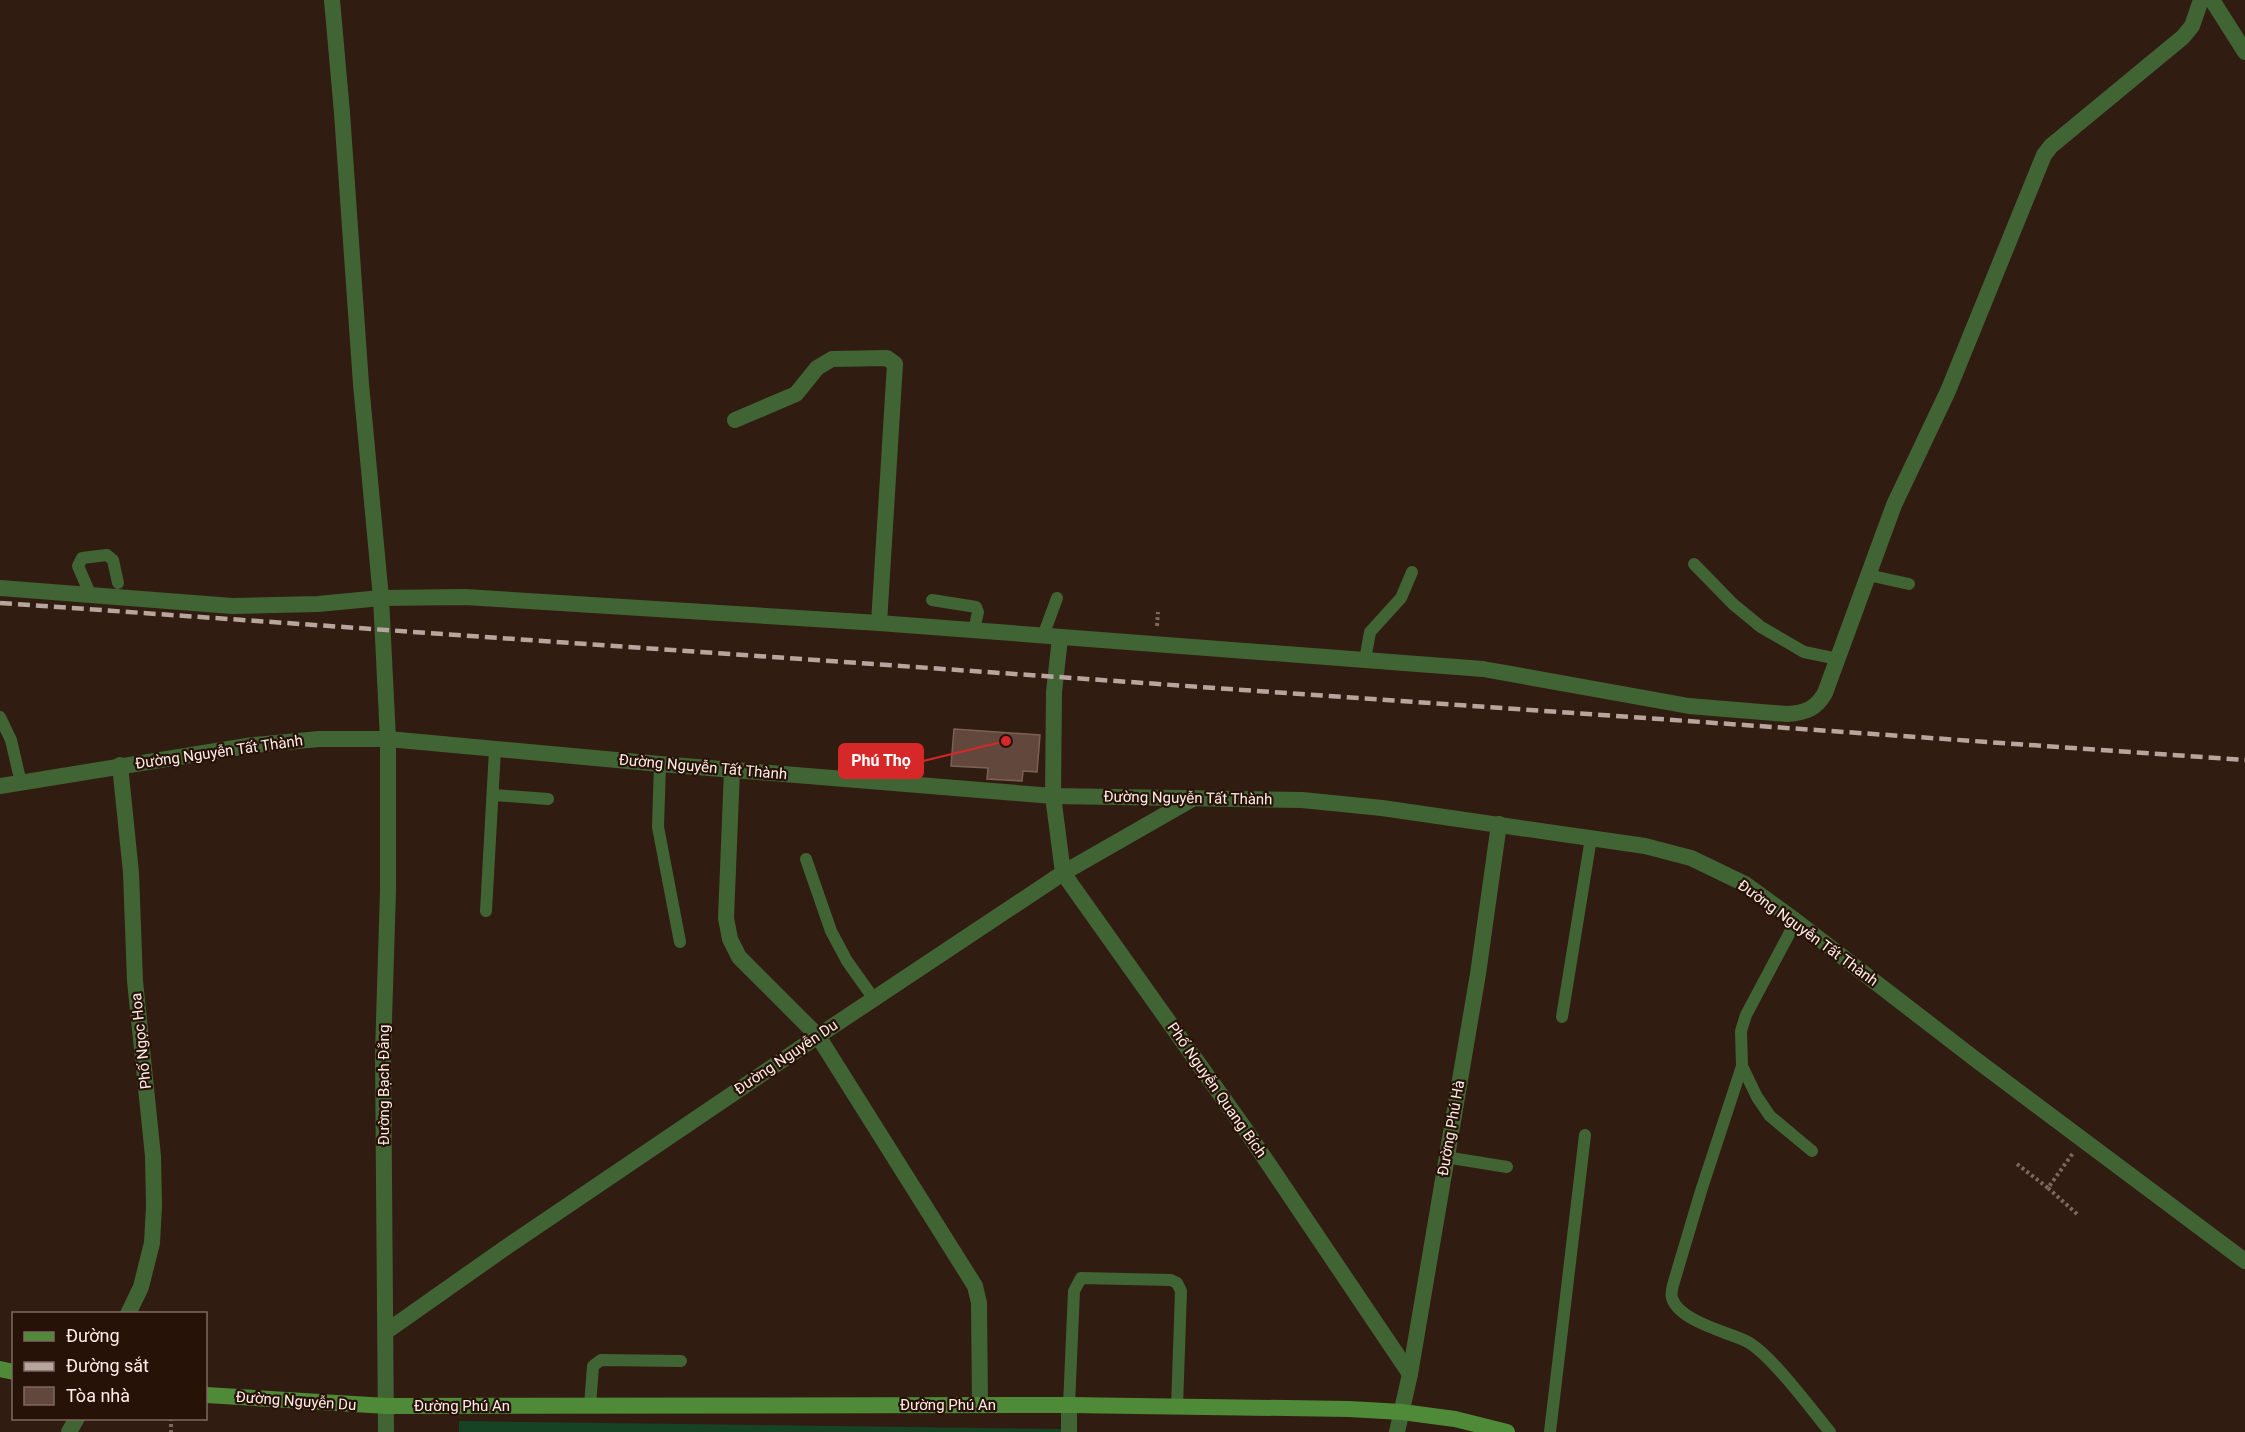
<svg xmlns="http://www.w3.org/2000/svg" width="2245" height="1432" font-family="Roboto,sans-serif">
  <rect width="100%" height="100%" fill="#311c11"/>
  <polygon fill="#154324" points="459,1421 1062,1429 1062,1432 459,1432"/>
  <polygon fill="#61473c" stroke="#7c6155" stroke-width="1.5" points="954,729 1040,735 1037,772 1023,771 1022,781 987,779 988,768 951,766"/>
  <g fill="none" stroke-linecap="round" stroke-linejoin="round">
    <g stroke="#7b685e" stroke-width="4" stroke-dasharray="3 3" stroke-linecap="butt">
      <polyline points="1157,626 1158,612"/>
      <polyline points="2017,1164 2048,1188 2073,1153"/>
      <polyline points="2048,1188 2078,1215"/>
      <polyline points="171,1418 171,1432"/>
    </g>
    <g stroke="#416434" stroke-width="12">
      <polyline points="1694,564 1733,604 1761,627 1804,652 1838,659"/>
      <polyline points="1868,575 1909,584"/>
      <polyline points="91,596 78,566 82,558 107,555 113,560 118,583"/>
      <polyline points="932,600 976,607 978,612 974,630"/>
      <polyline points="1043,636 1057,598"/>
      <polyline points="1365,660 1370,632 1401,598 1412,572"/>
      <polyline points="0,717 11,740 21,783"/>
      <polyline points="660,764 658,827 680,942"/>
      <polyline points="493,795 548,799"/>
      <polyline points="806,859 831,931 847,961 874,999"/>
      <polyline points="486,911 495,750"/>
      <path d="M 1796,921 L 1746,1015 L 1741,1031 L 1742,1066 L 1701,1191 L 1673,1285 C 1672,1289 1671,1295 1672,1298 C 1679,1321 1727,1332 1746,1341 C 1770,1353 1811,1409 1830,1432"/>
      <polyline points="1562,1017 1591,838"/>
      <polyline points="1742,1066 1757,1097 1770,1116 1812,1151"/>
      <polyline points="1445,1157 1507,1167"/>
      <polyline points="1069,1405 1074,1291 1081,1278 1171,1280 1177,1283 1181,1291 1177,1407"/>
      <polyline points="590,1406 593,1366 601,1360 681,1361"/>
      <polyline points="1550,1432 1585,1135"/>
    </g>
    <g stroke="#416434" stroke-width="16">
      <polyline points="2212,0 2245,52"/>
      <polyline points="735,420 796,394 817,368 832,359 887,358 895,364 879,623"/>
      <path d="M 0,588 L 232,606 L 318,604 L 381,598 L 465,597 L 879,623 L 1483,669 L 1689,706 L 1787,714 C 1805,713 1816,709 1825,693 L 1894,505 L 1948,391 L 2044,155 L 2051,146 L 2183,37 L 2192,26 L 2201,0"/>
      <polyline points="1060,638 1054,692 1053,796 1063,873 1245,1129 1410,1374"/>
      <polyline points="120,765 131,873 135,981 153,1156 154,1206 152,1243 141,1287 128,1314"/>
      <polyline points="732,770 726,918 730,939 739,957 818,1036 975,1286 979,1303 980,1405"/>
      <polyline points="387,1331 505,1248 818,1036 1063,873 1194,798"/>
      <polyline points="1069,1405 1069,1432"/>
      <polyline points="69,1432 77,1418"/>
      <polyline points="1397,1432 1410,1374 1478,974 1499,824"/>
    </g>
    <g stroke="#416434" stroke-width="16">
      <polyline points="332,0 342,113 361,384 381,598 388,739 388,890 383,1053 386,1432"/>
      <polyline points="0,786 253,745 319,739 388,739 660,764 1053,796 1302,800 1382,808 1645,846 1691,858 1745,884 1796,921 1975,1059 2245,1261"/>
    </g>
    <g stroke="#4f8a39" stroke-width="16">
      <polyline points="0,1369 14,1372"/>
      <polyline points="206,1395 387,1406 1069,1405 1349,1409 1402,1412 1455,1419 1507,1432"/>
    </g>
    <polyline stroke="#b8a69e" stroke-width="4.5" stroke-dasharray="12 6" stroke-linecap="butt" points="0,603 2245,760"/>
  </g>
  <g text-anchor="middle" stroke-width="4.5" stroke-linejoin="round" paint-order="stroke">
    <g font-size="15" fill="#fdede6" stroke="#271208">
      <text transform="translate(219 752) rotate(-8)" y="5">Đường Nguyễn Tất Thành</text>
      <text transform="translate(703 767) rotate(5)" y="5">Đường Nguyễn Tất Thành</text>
      <text transform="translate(1188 798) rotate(1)" y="5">Đường Nguyễn Tất Thành</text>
      <text transform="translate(1808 933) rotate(36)" y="5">Đường Nguyễn Tất Thành</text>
      <text transform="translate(141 1041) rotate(-96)" y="5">Phố Ngọc Hoa</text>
      <text transform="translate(786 1057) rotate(-34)" y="5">Đường Nguyễn Du</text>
      <text transform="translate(384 1085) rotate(-90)" y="5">Đường Bạch Đằng</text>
      <text transform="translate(1217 1090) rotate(55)" y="5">Phố Nguyễn Quang Bích</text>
      <text transform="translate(1451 1128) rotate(-80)" y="5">Đường Phú Hà</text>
      <text transform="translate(296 1401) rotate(4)" y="5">Đường Nguyễn Du</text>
      <text x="948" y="1410">Đường Phú An</text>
      <text x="462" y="1411">Đường Phú An</text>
    </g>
  </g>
  <path fill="none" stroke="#d62828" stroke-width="2" d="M1006 741L923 761"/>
  <circle fill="#d62828" stroke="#271208" stroke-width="2" cx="1006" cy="741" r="6"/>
  <rect fill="#d62828" stroke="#d62828" stroke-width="2" x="839" y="744" width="84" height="34" rx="6"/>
  <g font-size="16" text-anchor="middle" font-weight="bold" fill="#fff">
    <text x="881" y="766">Phú Thọ</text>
  </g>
  <rect x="12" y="1312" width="195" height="108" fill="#271208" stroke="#7d6a61" stroke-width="1.5"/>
  <rect x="24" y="1332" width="30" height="9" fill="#4f8a39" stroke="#7d6a61" stroke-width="1.5"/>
  <text x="66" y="1342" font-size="18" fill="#fdede6">Đường</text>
  <rect x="24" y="1362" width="30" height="9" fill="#b8a69e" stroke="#7d6a61" stroke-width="1.5"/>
  <text x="66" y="1372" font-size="18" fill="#fdede6">Đường sắt</text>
  <rect x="24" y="1387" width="30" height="18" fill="#61473c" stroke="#7d6a61" stroke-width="1.5"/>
  <text x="66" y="1402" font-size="18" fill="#fdede6">Tòa nhà</text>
</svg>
